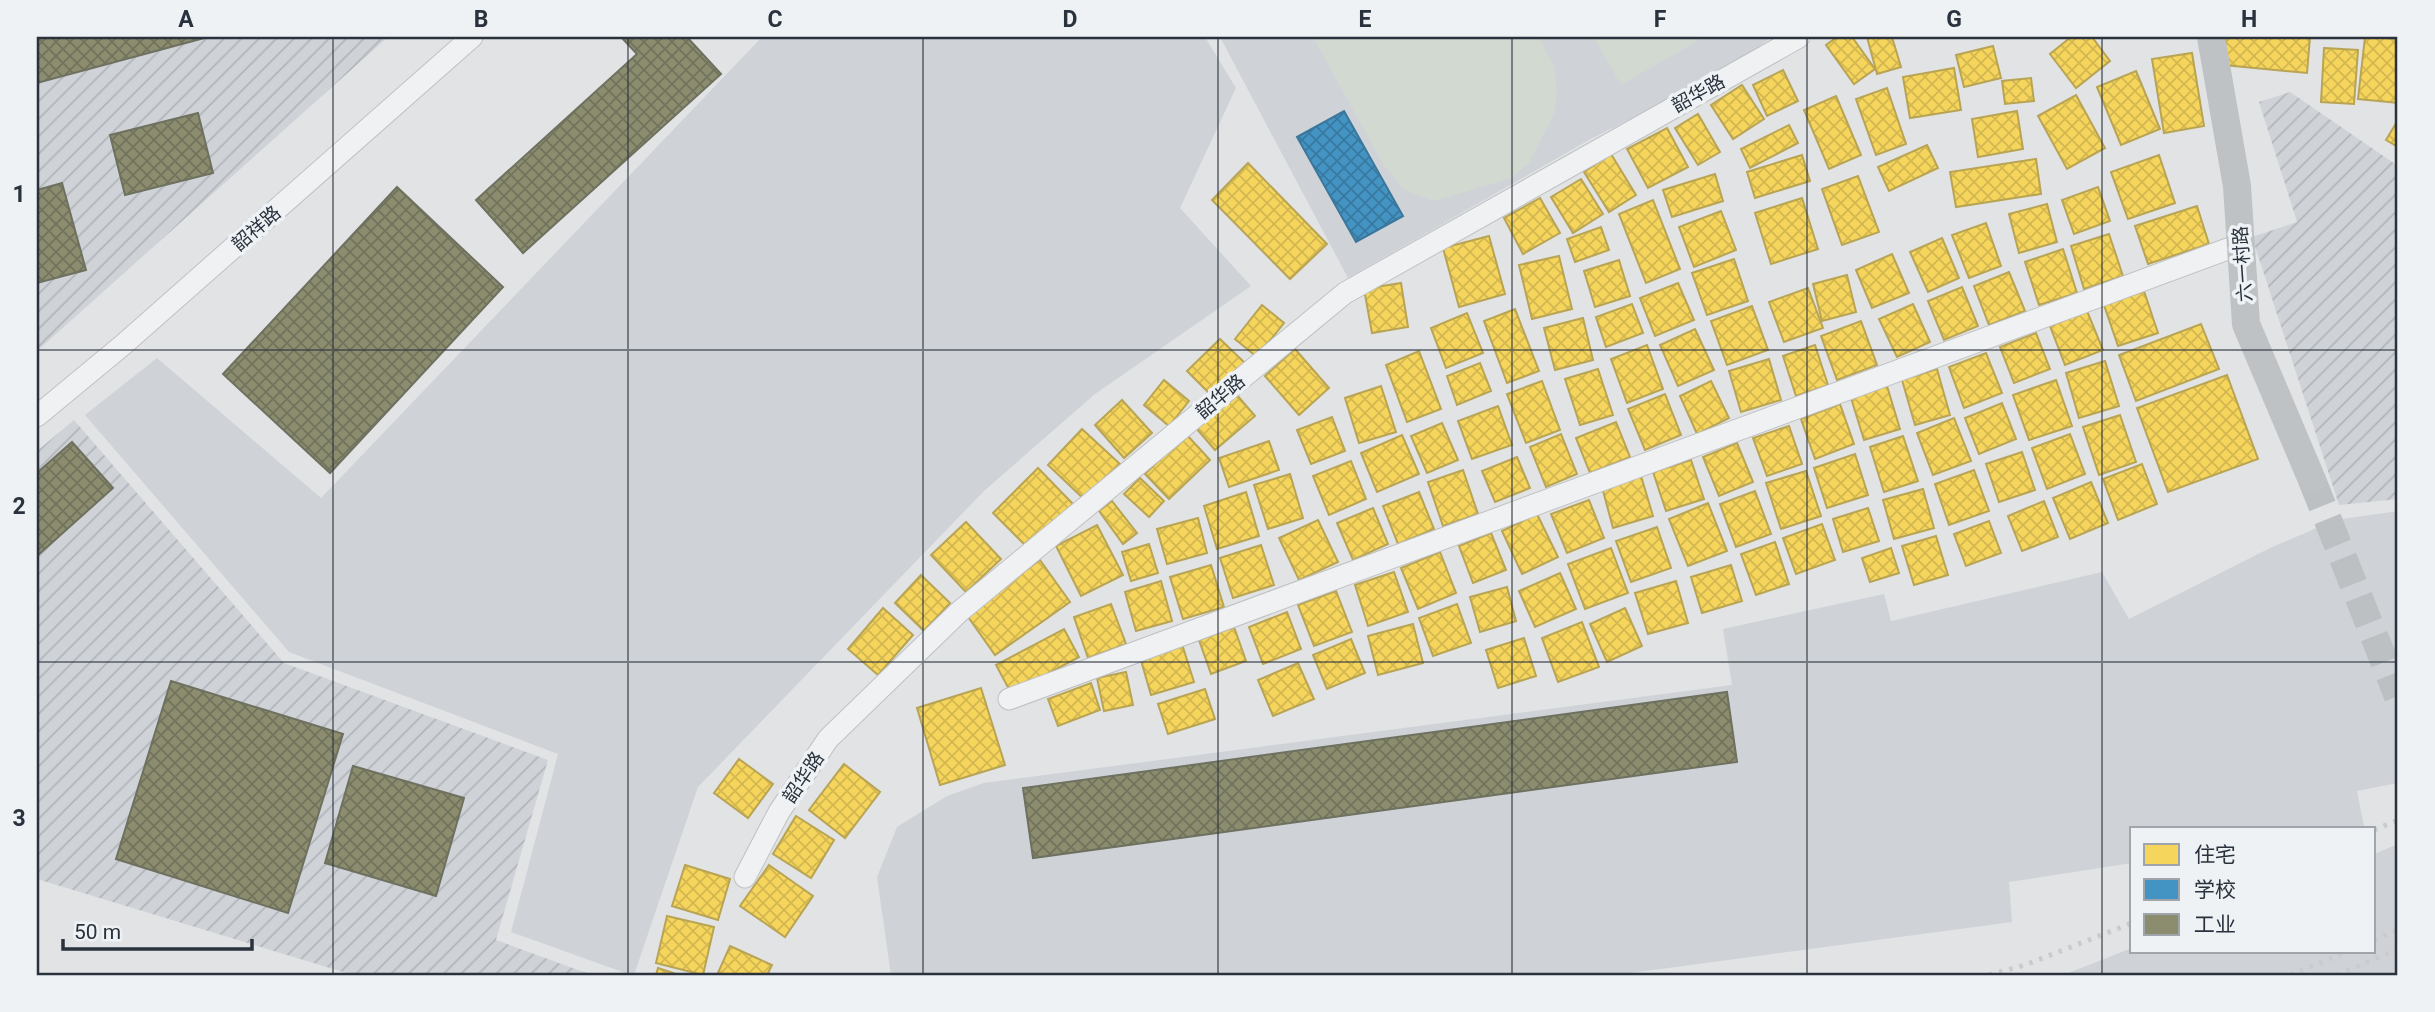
<svg xmlns="http://www.w3.org/2000/svg" width="2435" height="1012" font-family="Roboto,'Noto Sans SC',sans-serif">
  <defs>
    <pattern id="industrial-furrows" width="10" height="10" patternUnits="userSpaceOnUse" patternTransform="scale(1.75)"><rect width="10" height="10" fill="#cfd3d8"/><path d="M-1 1l2-2M0 10L10 0M9 11l2-2" fill="none" stroke="#b2b6ba"/></pattern>
    <pattern id="homes-cross-hatch" width="8" height="8" patternUnits="userSpaceOnUse" patternTransform="scale(1.75)"><rect width="8" height="8" fill="#f6d55c"/><path d="M0 0l8 8M0 8l8-8" fill="none" stroke="#d3b751"/></pattern>
    <pattern id="schools-cross-hatch" width="8" height="8" patternUnits="userSpaceOnUse" patternTransform="scale(1.75)"><rect width="8" height="8" fill="#4393c3"/><path d="M0 0l8 8M0 8l8-8" fill="none" stroke="#3879a0"/></pattern>
    <pattern id="industry-cross-hatch" width="8" height="8" patternUnits="userSpaceOnUse" patternTransform="scale(1.75)"><rect width="8" height="8" fill="#8c8c6e"/><path d="M0 0l8 8M0 8l8-8" fill="none" stroke="#72735c"/></pattern>
  </defs>
  <rect width="100%" height="100%" fill="#e1e3e5"/>
  <g fill="#cfd3d8">
    <polygon points="762,37 1205,37 1236,88 1180,208 1251,286 1095,394 984,491 698,787 634,975 631,975 511,932 558,754 289,652 85,415 157,358 321,498"/>
    <polygon points="1220,37 1772,37 1726,70 1589,140 1348,278"/>
    <polygon points="2398,511 2398,783 2357,791 2364,826 2351,828 2132,828 2132,863 2009,882 2012,922 1616,975 891,975 877,877 897,827 947,796 984,783 1732,685 1723,629 1884,594 1891,621 2102,572 2129,619 2268,549 2335,520"/>
    <polygon points="2398,844 2398,975 2063,975 2132,948 2132,951 2374,951 2374,854"/>
  </g>
  <g fill="url(#industrial-furrows)">
    <polygon points="37,37 388,37 37,351"/>
    <polygon points="2290,92 2398,166 2398,499 2339,505 2252,237 2297,222 2259,102"/>
    <polygon points="74,420 284,663 548,760 496,940 592,975 353,975 37,879 37,451"/>
  </g>
  <g fill="#d2d9d1">
    <polygon points="1313,37 1539,37 1554,67 1557,91 1554,114 1529,163 1511,178 1434,201 1404,190 1383,164"/>
    <polygon points="1596,37 1704,37 1621,85 1594,38"/>
  </g>
  <g fill="url(#homes-cross-hatch)" stroke="#b8a453" stroke-width="2">
    <polygon points="1837,37 1852,37 1875,69 1854,84 1826,45"/>
    <polygon points="1867,37 1892,37 1901,67 1877,74"/>
    <polygon points="2071,37 2092,37 2110,61 2076,88 2050,54"/>
    <polygon points="2226,37 2310,37 2307,73 2224,65"/>
    <polygon points="2365,37 2398,39 2398,103 2358,99"/>
    <polygon points="1993,46 2001,78 1964,87 1956,55"/>
    <polygon points="2324,48 2358,50 2354,104 2321,102"/>
    <polygon points="2192,53 2204,126 2164,133 2152,59"/>
    <polygon points="1954,68 1961,110 1910,118 1903,77"/>
    <polygon points="1783,70 1798,101 1767,116 1753,85"/>
    <polygon points="2136,71 2160,129 2121,145 2097,87"/>
    <polygon points="2031,78 2034,101 2005,104 2002,81"/>
    <polygon points="1742,85 1764,119 1733,139 1711,105"/>
    <polygon points="1887,88 1906,144 1876,155 1856,99"/>
    <polygon points="2076,95 2105,148 2067,169 2038,116"/>
    <polygon points="1836,96 1861,155 1829,169 1804,110"/>
    <polygon points="2017,111 2023,149 1978,157 1972,119"/>
    <polygon points="1698,114 1720,152 1698,165 1675,128"/>
    <polygon points="2398,120 2398,147 2386,140"/>
    <polygon points="1789,125 1798,143 1750,168 1741,149"/>
    <polygon points="1667,128 1688,167 1648,188 1627,149"/>
    <polygon points="1927,145 1938,168 1889,191 1878,167"/>
    <polygon points="1611,154 1636,195 1609,212 1584,172"/>
    <polygon points="1802,155 1810,181 1755,198 1747,172"/>
    <polygon points="2159,155 2175,203 2128,219 2111,172"/>
    <polygon points="2036,159 2041,194 1956,207 1950,172"/>
    <polygon points="1248,163 1327,244 1290,279 1212,200"/>
    <polygon points="1715,174 1723,201 1672,217 1663,190"/>
    <polygon points="1858,176 1879,232 1842,245 1822,189"/>
    <polygon points="1581,179 1603,214 1573,233 1551,197"/>
    <polygon points="2098,187 2110,221 2074,234 2062,200"/>
    <polygon points="1540,198 1560,233 1523,254 1504,218"/>
    <polygon points="1802,198 1818,249 1771,264 1755,213"/>
    <polygon points="1653,200 1680,269 1646,283 1619,214"/>
    <polygon points="2047,204 2057,242 2019,253 2009,214"/>
    <polygon points="2197,206 2209,244 2148,264 2135,226"/>
    <polygon points="1721,211 1736,250 1694,267 1679,227"/>
    <polygon points="1986,223 2001,266 1969,278 1952,235"/>
    <polygon points="1601,227 1609,250 1575,262 1567,239"/>
    <polygon points="2109,234 2123,276 2084,289 2071,246"/>
    <polygon points="1489,236 1505,294 1459,307 1443,248"/>
    <polygon points="1942,238 1959,278 1928,292 1910,252"/>
    <polygon points="2063,249 2077,293 2039,305 2025,262"/>
    <polygon points="1892,254 1909,293 1872,308 1856,270"/>
    <polygon points="1559,256 1572,309 1532,319 1519,265"/>
    <polygon points="1734,259 1748,301 1707,315 1692,273"/>
    <polygon points="1619,260 1630,296 1595,307 1584,271"/>
    <polygon points="2009,272 2025,311 1989,325 1974,286"/>
    <polygon points="1847,275 1856,312 1822,321 1813,284"/>
    <polygon points="1401,283 1408,327 1372,333 1364,289"/>
    <polygon points="1678,283 1694,320 1655,336 1640,298"/>
    <polygon points="1962,287 1978,326 1944,340 1928,301"/>
    <polygon points="1808,288 1823,328 1784,342 1769,302"/>
    <polygon points="2144,291 2158,333 2118,346 2104,305"/>
    <polygon points="1632,304 1643,333 1606,347 1596,317"/>
    <polygon points="1913,304 1930,342 1897,357 1879,319"/>
    <polygon points="1262,305 1284,323 1257,357 1235,339"/>
    <polygon points="1752,306 1768,350 1727,365 1711,321"/>
    <polygon points="1515,309 1539,371 1507,383 1484,321"/>
    <polygon points="2087,311 2103,350 2065,365 2050,326"/>
    <polygon points="1467,313 1483,353 1446,368 1431,328"/>
    <polygon points="1583,318 1593,360 1555,370 1544,328"/>
    <polygon points="1861,321 1877,365 1837,380 1821,336"/>
    <polygon points="2201,324 2219,369 2136,401 2119,355"/>
    <polygon points="1695,329 1714,370 1678,386 1660,345"/>
    <polygon points="2036,333 2050,369 2014,383 2000,347"/>
    <polygon points="1220,339 1247,365 1214,398 1187,371"/>
    <polygon points="1647,345 1663,389 1627,403 1611,359"/>
    <polygon points="1815,345 1828,385 1796,396 1783,356"/>
    <polygon points="1295,349 1329,388 1299,415 1265,376"/>
    <polygon points="1419,351 1441,409 1407,422 1386,365"/>
    <polygon points="1986,353 2002,393 1964,408 1949,367"/>
    <polygon points="1769,359 1781,400 1741,412 1729,371"/>
    <polygon points="2105,361 2119,406 2079,418 2066,373"/>
    <polygon points="1480,363 1491,391 1457,405 1447,376"/>
    <polygon points="1598,369 1613,415 1580,425 1565,379"/>
    <polygon points="1937,369 1950,415 1915,425 1902,380"/>
    <polygon points="2227,375 2258,459 2168,492 2137,408"/>
    <polygon points="1164,380 1189,401 1169,426 1144,405"/>
    <polygon points="2056,380 2072,426 2029,440 2013,395"/>
    <polygon points="1542,381 1560,430 1526,443 1507,394"/>
    <polygon points="1711,381 1729,418 1697,434 1680,396"/>
    <polygon points="1381,386 1396,432 1359,443 1345,398"/>
    <polygon points="1887,386 1900,429 1864,440 1851,398"/>
    <polygon points="1236,394 1255,416 1215,450 1196,428"/>
    <polygon points="1665,394 1681,435 1645,450 1628,409"/>
    <polygon points="1122,400 1152,433 1124,458 1095,425"/>
    <polygon points="2002,403 2016,439 1979,454 1965,418"/>
    <polygon points="1840,404 1854,444 1815,459 1801,419"/>
    <polygon points="1498,406 1512,445 1472,459 1458,421"/>
    <polygon points="2120,415 2136,462 2099,475 2083,427"/>
    <polygon points="1332,417 1345,451 1311,464 1297,430"/>
    <polygon points="1954,418 1971,461 1933,475 1917,433"/>
    <polygon points="1616,422 1630,457 1590,473 1576,438"/>
    <polygon points="1442,423 1458,460 1427,473 1411,436"/>
    <polygon points="1789,426 1802,464 1767,476 1753,438"/>
    <polygon points="1082,429 1120,464 1086,501 1048,465"/>
    <polygon points="1186,434 1210,460 1169,499 1145,474"/>
    <polygon points="1561,434 1577,474 1546,487 1530,447"/>
    <polygon points="2070,434 2085,474 2047,489 2032,448"/>
    <polygon points="1402,435 1419,474 1377,492 1361,453"/>
    <polygon points="1903,436 1918,481 1884,492 1870,447"/>
    <polygon points="1269,441 1279,470 1229,487 1219,458"/>
    <polygon points="1737,443 1753,482 1719,496 1703,457"/>
    <polygon points="2022,452 2035,490 1999,502 1986,464"/>
    <polygon points="1855,454 1868,495 1827,508 1814,468"/>
    <polygon points="1517,457 1530,488 1495,502 1482,471"/>
    <polygon points="1691,460 1704,499 1666,511 1653,472"/>
    <polygon points="1351,461 1366,499 1329,515 1313,476"/>
    <polygon points="2142,464 2157,504 2118,520 2103,479"/>
    <polygon points="1038,468 1073,504 1028,548 993,513"/>
    <polygon points="1463,470 1478,514 1443,526 1428,482"/>
    <polygon points="1974,470 1989,511 1949,525 1935,484"/>
    <polygon points="1806,471 1821,516 1781,529 1766,483"/>
    <polygon points="1290,474 1303,518 1268,529 1254,485"/>
    <polygon points="1641,476 1653,516 1613,528 1602,487"/>
    <polygon points="1140,478 1164,501 1149,517 1124,494"/>
    <polygon points="2091,482 2108,523 2070,539 2053,498"/>
    <polygon points="1923,489 1934,528 1894,539 1883,500"/>
    <polygon points="1755,491 1771,534 1736,547 1720,504"/>
    <polygon points="1246,492 1259,536 1217,549 1204,506"/>
    <polygon points="1419,492 1434,529 1398,544 1383,506"/>
    <polygon points="1589,500 1604,538 1567,553 1551,514"/>
    <polygon points="1112,501 1137,533 1123,544 1099,511"/>
    <polygon points="2044,501 2058,537 2022,551 2008,516"/>
    <polygon points="1708,503 1727,551 1688,566 1669,519"/>
    <polygon points="1373,508 1388,544 1353,560 1337,523"/>
    <polygon points="1868,508 1879,541 1843,552 1833,519"/>
    <polygon points="1537,514 1558,557 1522,574 1502,531"/>
    <polygon points="1198,518 1207,553 1167,564 1157,529"/>
    <polygon points="1318,520 1338,562 1299,580 1279,538"/>
    <polygon points="1989,521 2001,553 1966,566 1954,534"/>
    <polygon points="966,522 1001,559 966,592 931,555"/>
    <polygon points="1822,524 1835,560 1796,574 1783,538"/>
    <polygon points="1097,525 1123,575 1081,596 1056,546"/>
    <polygon points="1657,527 1671,568 1631,582 1616,541"/>
    <polygon points="1491,533 1506,570 1473,583 1459,546"/>
    <polygon points="1936,536 1948,575 1914,585 1902,546"/>
    <polygon points="1775,542 1789,584 1756,595 1741,554"/>
    <polygon points="1149,544 1158,573 1131,581 1122,552"/>
    <polygon points="1261,545 1274,585 1233,598 1220,558"/>
    <polygon points="1611,548 1628,593 1585,609 1568,564"/>
    <polygon points="1891,548 1899,573 1870,582 1862,558"/>
    <polygon points="1440,552 1456,593 1418,609 1401,568"/>
    <polygon points="1040,560 1070,602 995,655 966,614"/>
    <polygon points="1211,565 1224,607 1183,619 1170,577"/>
    <polygon points="1731,565 1742,601 1702,613 1691,577"/>
    <polygon points="1394,572 1408,612 1368,626 1355,585"/>
    <polygon points="1560,573 1576,609 1535,627 1519,591"/>
    <polygon points="921,575 950,603 924,631 895,603"/>
    <polygon points="1161,581 1172,621 1136,631 1125,592"/>
    <polygon points="1676,581 1688,623 1648,634 1635,593"/>
    <polygon points="1507,587 1516,621 1480,632 1470,597"/>
    <polygon points="1336,591 1352,632 1314,646 1298,605"/>
    <polygon points="1111,604 1126,644 1088,658 1074,617"/>
    <polygon points="1457,604 1471,643 1433,656 1419,618"/>
    <polygon points="883,608 913,635 878,675 848,649"/>
    <polygon points="1625,608 1642,646 1607,662 1590,624"/>
    <polygon points="1287,612 1301,649 1263,664 1249,627"/>
    <polygon points="1582,622 1599,667 1558,682 1542,638"/>
    <polygon points="1413,624 1423,663 1378,675 1368,636"/>
    <polygon points="1234,627 1246,661 1211,674 1199,640"/>
    <polygon points="1064,629 1079,657 1011,693 996,665"/>
    <polygon points="1524,638 1536,676 1498,688 1486,650"/>
    <polygon points="1351,639 1365,673 1327,689 1313,655"/>
    <polygon points="1182,644 1194,682 1151,695 1140,657"/>
    <polygon points="1298,663 1314,699 1273,716 1258,680"/>
    <polygon points="1126,672 1133,705 1104,711 1097,678"/>
    <polygon points="1091,683 1100,710 1058,726 1048,699"/>
    <polygon points="981,688 1005,765 940,785 917,708"/>
    <polygon points="1205,689 1215,719 1168,734 1158,704"/>
    <polygon points="739,759 773,784 748,818 714,793"/>
    <polygon points="844,764 880,792 845,838 809,810"/>
    <polygon points="796,816 834,840 811,878 773,854"/>
    <polygon points="685,865 730,879 718,920 672,906"/>
    <polygon points="769,865 813,896 785,937 740,906"/>
    <polygon points="667,916 714,927 703,975 656,963"/>
    <polygon points="730,946 772,965 767,975 717,975"/>
    <polygon points="658,968 679,975 656,975"/>
  </g>
  <polygon fill="url(#schools-cross-hatch)" stroke="#3b769b" stroke-width="2" points="1344,111 1403,216 1356,242 1297,137"/>
  <g fill="url(#industry-cross-hatch)" stroke="#6e715f" stroke-width="2">
    <polygon points="37,37 208,37 37,83"/>
    <polygon points="621,37 687,37 721,74 523,253 476,200 637,54"/>
    <polygon points="198,113 213,173 125,195 110,135"/>
    <polygon points="62,183 86,270 37,283 37,190"/>
    <polygon points="397,187 503,287 330,473 223,374"/>
    <polygon points="72,442 113,488 37,556 37,473"/>
    <polygon points="171,681 343,734 288,913 116,859"/>
    <polygon points="1727,692 1737,762 1033,858 1023,788"/>
    <polygon points="353,766 464,798 436,896 325,863"/>
  </g>
  <g fill="none" stroke-linecap="round" stroke-linejoin="round">
    <polyline stroke="#bcc0c3" stroke-width="28" stroke-dasharray="28 14" stroke-linecap="butt" points="2312,480 2398,696"/>
    <defs>
      <g id="street">
        <polyline points="37,416 124,344 472,37"/>
        <polyline points="1009,699 2241,244"/>
        <polyline points="745,877 779,812 828,739 959,612 1345,293 1799,37"/>
      </g>
    </defs>
    <use href="#street" stroke="#bfc1c3" stroke-width="23"/>
    <use href="#street" stroke="#f0f1f2" stroke-width="21"/>
    <polyline stroke="#bfc2c5" stroke-width="28" points="2211,37 2237,186 2246,324 2312,480"/>
    <g stroke="#c9cbcd" stroke-width="5" stroke-dasharray="3.5 7" stroke-linecap="butt">
      <polyline points="2374,830 2398,820"/>
      <polyline points="2374,940 2398,930"/>
      <polyline points="1989,975 2025,965 2132,923"/>
      <polyline points="2290,975 2348,951"/>
      <polyline points="2337,975 2398,949"/>
    </g>
  </g>
  <path fill="none" stroke="#29323d" stroke-width="2" stroke-opacity="0.55" d="M 333,37 L 333,975M 628,37 L 628,975M 923,37 L 923,975M 1218,37 L 1218,975M 1512,37 L 1512,975M 1807,37 L 1807,975M 2102,37 L 2102,975M 37,350 L 2398,350M 37,662 L 2398,662"/>
  <g text-anchor="middle" stroke-width="7" stroke-linejoin="round" paint-order="stroke">
    <g font-size="19" fill="#29323d" stroke="#eef2f5">
      <text transform="translate(1698 93) rotate(-29)" y="7">韶华路</text>
      <text transform="translate(256 228) rotate(-41)" y="7">韶祥路</text>
      <text transform="translate(2242 264) rotate(-94)" y="7">六一村路</text>
      <text transform="translate(1220 396) rotate(-40)" y="7">韶华路</text>
      <text transform="translate(803 777) rotate(-56)" y="7">韶华路</text>
    </g>
  </g>
  <rect width="2435" height="1012" fill="none" stroke="#eef2f5" stroke-width="77"/>
  <rect x="2130" y="827" width="245" height="126" fill="#eef2f5" stroke="#9fa5ab" stroke-width="2"/>
  <rect x="2144" y="844" width="35" height="21" fill="#f6d55c" stroke="#9fa5ab" stroke-width="2"/>
  <text x="2194" y="862" font-size="21" fill="#29323d">住宅</text>
  <rect x="2144" y="879" width="35" height="21" fill="#4393c3" stroke="#9fa5ab" stroke-width="2"/>
  <text x="2194" y="897" font-size="21" fill="#29323d">学校</text>
  <rect x="2144" y="914" width="35" height="21" fill="#8c8c6e" stroke="#9fa5ab" stroke-width="2"/>
  <text x="2194" y="932" font-size="21" fill="#29323d">工业</text>
  <path d="M63 939v10h189v-10" fill="none" stroke="#29323d" stroke-width="3.5"/>
  <text x="74" y="939" font-size="21" fill="#29323d" stroke="#eef2f5" stroke-width="5" paint-order="stroke">50 m</text>
  <rect x="38" y="38" width="2358" height="936" fill="none" stroke="#29323d" stroke-width="2.5"/>
  <g font-size="23" text-anchor="middle" font-weight="bold" fill="#29323d">
    <text x="186" y="27">A</text>
    <text x="481" y="27">B</text>
    <text x="775" y="27">C</text>
    <text x="1070" y="27">D</text>
    <text x="1365" y="27">E</text>
    <text x="1660" y="27">F</text>
    <text x="1954" y="27">G</text>
    <text x="2249" y="27">H</text>
    <text x="19" y="202">1</text>
    <text x="19" y="514">2</text>
    <text x="19" y="826">3</text>
  </g>
</svg>
